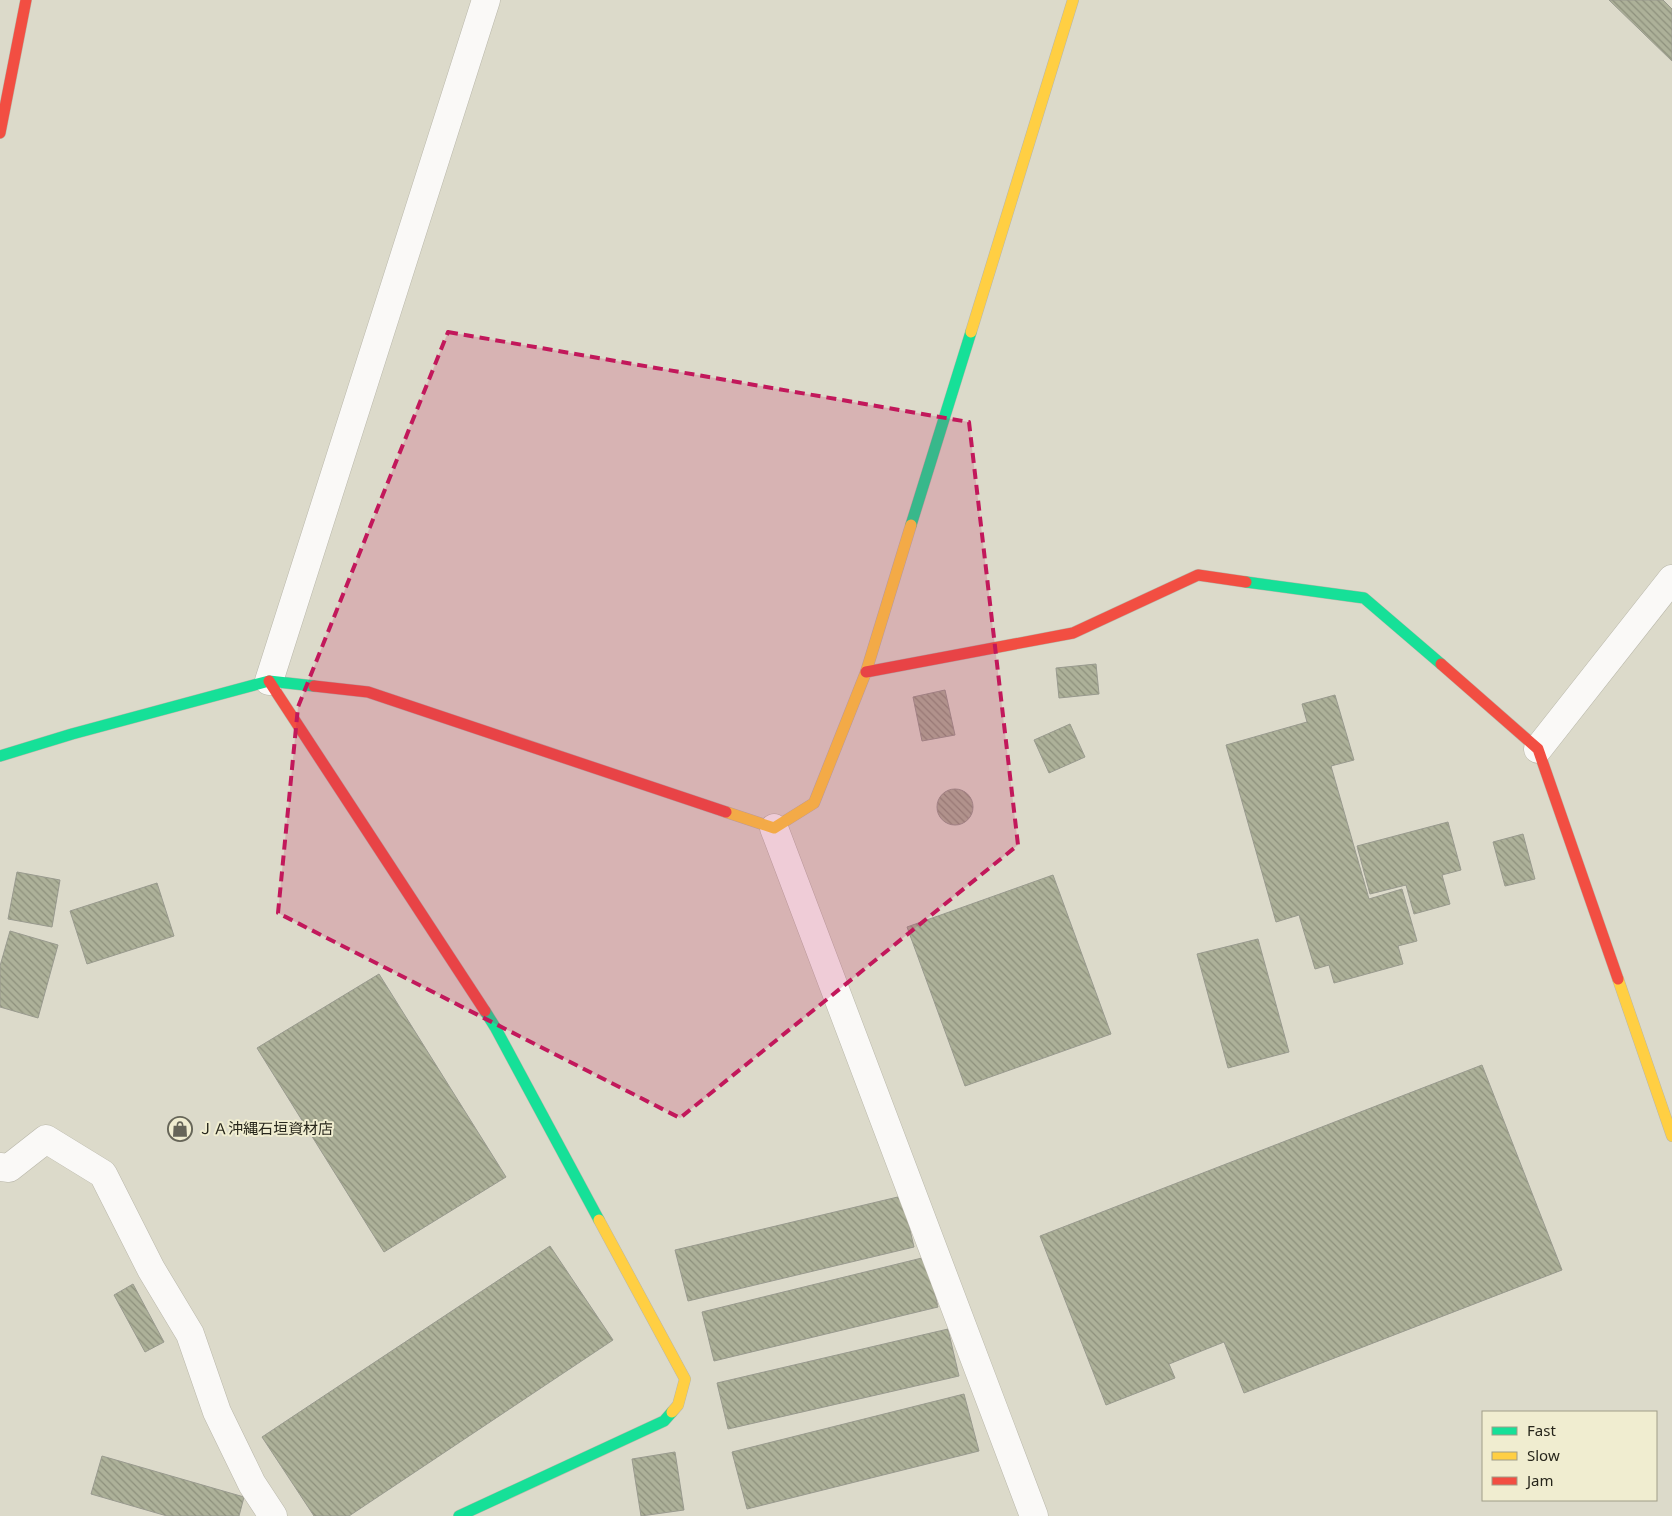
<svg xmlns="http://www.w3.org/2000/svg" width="1672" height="1516" font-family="'Noto Sans','Noto Sans JP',sans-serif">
  <defs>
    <pattern id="building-back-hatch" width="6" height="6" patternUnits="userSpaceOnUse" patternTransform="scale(1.25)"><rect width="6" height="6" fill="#adb199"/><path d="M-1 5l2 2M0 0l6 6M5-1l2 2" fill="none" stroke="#8d907c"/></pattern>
  </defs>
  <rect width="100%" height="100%" fill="#dcdaca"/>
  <g fill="url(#building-back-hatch)" stroke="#999a8e">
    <polygon points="1609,0 1663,0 1672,9 1672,61"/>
    <polygon points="1096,664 1099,694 1059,698 1056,668"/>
    <polygon points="945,690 955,735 922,741 913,697"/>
    <polygon points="1335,695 1354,760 1331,766 1369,899 1402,889 1417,941 1398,946 1403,964 1334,983 1329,965 1315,969 1299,915 1276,922 1226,745 1307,722 1302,704"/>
    <polygon points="1070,724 1085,757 1049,773 1034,740"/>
    <circle cx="955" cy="807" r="18"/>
    <polygon points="1448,822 1461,870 1442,875 1450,904 1414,914 1406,885 1370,894 1357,846"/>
    <polygon points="1523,834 1535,879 1505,886 1493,842"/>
    <polygon points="17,872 60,880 52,927 8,919"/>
    <polygon points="1053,875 1111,1034 965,1086 907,927"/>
    <polygon points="157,883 174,936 87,964 70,911"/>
    <polygon points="10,931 58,945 38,1018 0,1007 0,966"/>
    <polygon points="1258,939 1289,1052 1228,1068 1197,954"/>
    <polygon points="379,974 506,1177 384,1252 257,1048"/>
    <polygon points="1482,1065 1562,1270 1244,1393 1224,1342 1169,1364 1175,1378 1106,1405 1040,1236"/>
    <polygon points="902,1196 914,1247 688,1301 675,1250"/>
    <polygon points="550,1246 613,1340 349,1516 314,1516 262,1437"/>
    <polygon points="926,1257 938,1307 714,1361 702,1312"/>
    <polygon points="133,1284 164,1342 145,1352 114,1295"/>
    <polygon points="948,1329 959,1376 728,1429 717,1383"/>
    <polygon points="964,1394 979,1451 747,1509 732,1452"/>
    <polygon points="675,1452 684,1510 641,1516 632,1459"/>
    <polygon points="102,1456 244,1497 239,1516 167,1516 91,1494"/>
  </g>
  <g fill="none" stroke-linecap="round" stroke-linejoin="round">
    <defs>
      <g id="street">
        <polyline points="269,681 486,0"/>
        <polyline points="1538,749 1672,579"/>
        <polyline points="774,828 1034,1516"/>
        <polyline points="0,1167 9,1168 46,1139 103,1174 151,1269 190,1334 217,1412 252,1484 273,1516"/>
      </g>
      <g id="fast">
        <polyline points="911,525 971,332"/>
        <polyline points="1246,582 1364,598 1441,664"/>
        <polyline points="0,756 72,734 269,681 314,686"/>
        <polyline points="485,1011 495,1027 599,1220"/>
        <polyline points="459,1516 664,1421 672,1412"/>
      </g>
      <g id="slow">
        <polyline points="971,332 1073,0"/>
        <polyline points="726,812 774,828 814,803 866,672 911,525"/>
        <polyline points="1618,979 1672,1136"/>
        <polyline points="599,1220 685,1379 678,1405 672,1412"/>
      </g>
      <g id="jam">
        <polyline points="0,133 26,0"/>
        <polyline points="1441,664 1538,749 1618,979"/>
        <polyline points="866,672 1073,633 1198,575 1246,582"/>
        <polyline points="269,681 485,1011"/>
        <polyline points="314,686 368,692 726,812"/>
      </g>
    </defs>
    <use href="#street" stroke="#b9b7aa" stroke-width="29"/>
    <use href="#fast" stroke="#b9b7aa" stroke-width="12"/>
    <use href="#slow" stroke="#b9b7aa" stroke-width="12"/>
    <use href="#jam" stroke="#b9b7aa" stroke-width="12"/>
    <use href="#street" stroke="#faf9f7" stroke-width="28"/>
    <use href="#fast" stroke="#16e098" stroke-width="11"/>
    <use href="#slow" stroke="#ffcf43" stroke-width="11"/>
    <use href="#jam" stroke="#f24e42" stroke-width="11"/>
  </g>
  <path fill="#c2185b" fill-opacity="0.2" stroke="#c2185b" stroke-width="4" stroke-dasharray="10 6" stroke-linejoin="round" d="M 448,332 L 969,422 L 1018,845 L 680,1118 L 278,913 L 298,707 Z"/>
  <defs>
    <symbol id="shop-ring" viewBox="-11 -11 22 22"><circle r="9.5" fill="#f0edd0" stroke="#666558" stroke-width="1.5"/><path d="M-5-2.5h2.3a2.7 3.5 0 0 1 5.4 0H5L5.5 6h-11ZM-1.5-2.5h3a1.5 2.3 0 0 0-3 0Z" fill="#666558"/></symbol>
  </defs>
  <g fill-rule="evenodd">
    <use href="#shop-ring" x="166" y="1115" width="28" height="28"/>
  </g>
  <g text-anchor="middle" stroke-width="4" stroke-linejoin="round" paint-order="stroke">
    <g font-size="15" fill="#27261b" stroke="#f0edd0" text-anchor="start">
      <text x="198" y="1134">ＪＡ沖縄石垣資材店</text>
    </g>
  </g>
  <rect x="1482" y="1411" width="175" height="90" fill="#f0edd0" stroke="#a09d88"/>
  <rect x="1492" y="1427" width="25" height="8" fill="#16e098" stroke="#a09d88"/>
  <text x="1527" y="1436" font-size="15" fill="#27261b">Fast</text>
  <rect x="1492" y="1452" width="25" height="8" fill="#ffcf43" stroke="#a09d88"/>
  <text x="1527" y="1461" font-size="15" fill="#27261b">Slow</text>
  <rect x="1492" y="1477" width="25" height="8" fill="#f24e42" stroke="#a09d88"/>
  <text x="1527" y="1486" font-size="15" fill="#27261b">Jam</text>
</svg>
